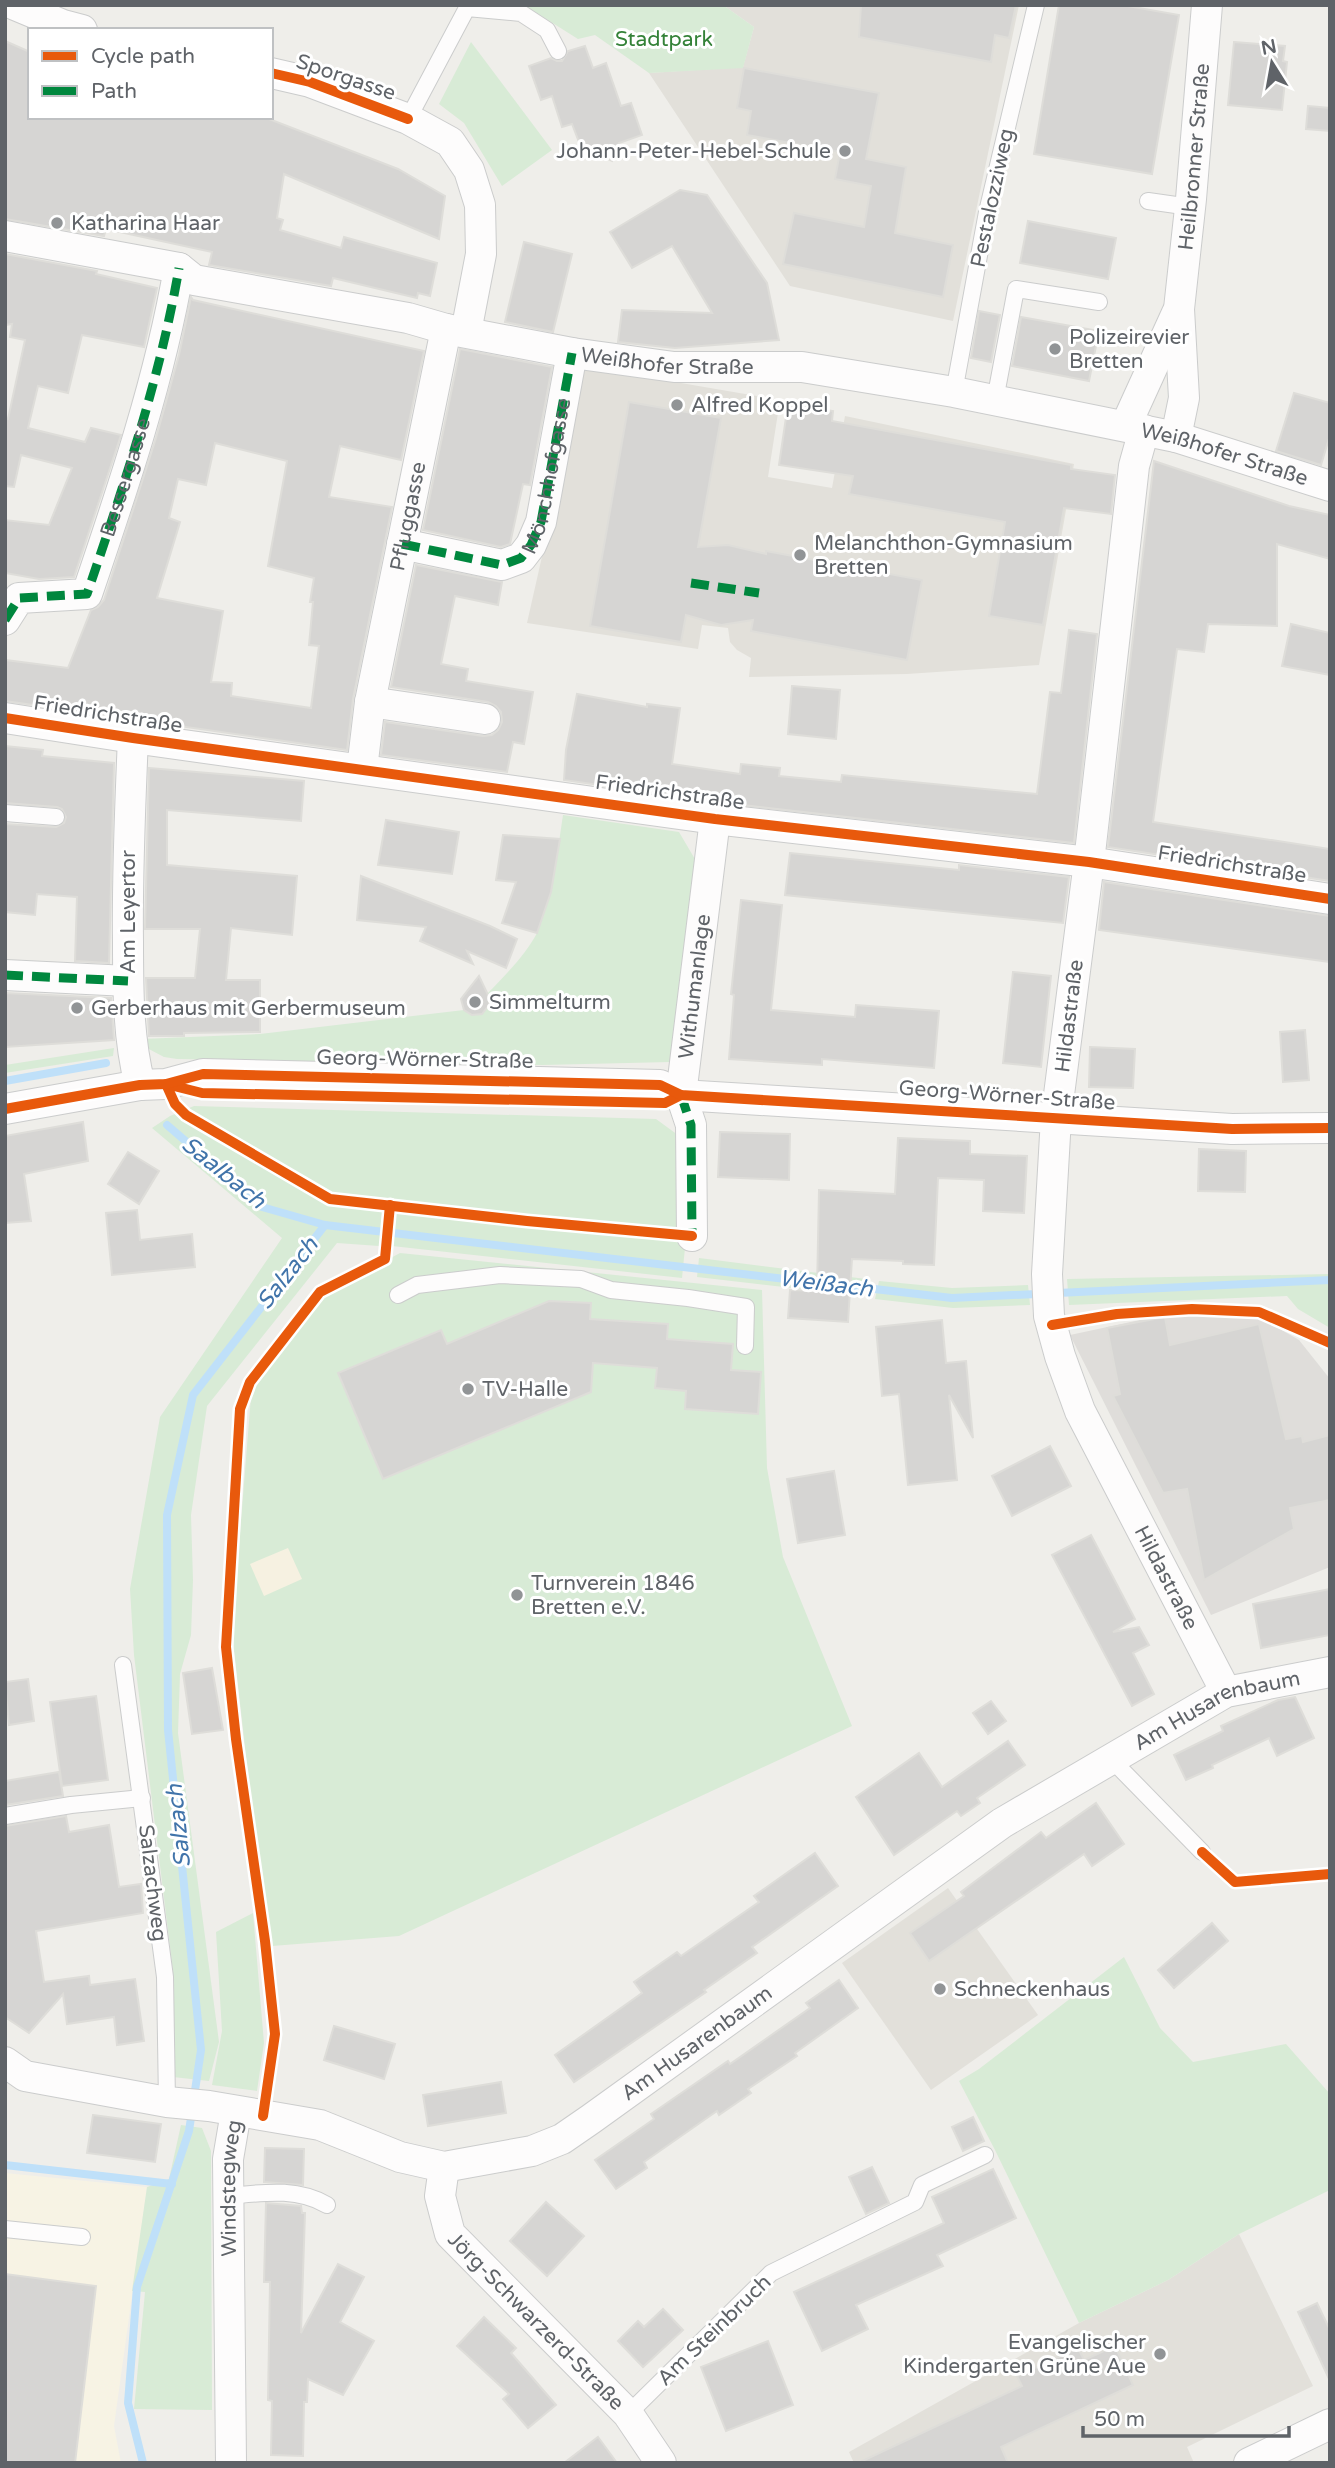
<svg xmlns="http://www.w3.org/2000/svg" width="1335" height="2468" font-family="'Varela Round',sans-serif">
  <rect width="100%" height="100%" fill="#efeeea"/>
  <polygon fill="#f7f3e4" points="5,2173 147,2187 114,2426 121,2463 5,2463"/>
  <polygon fill="#dfddda" points="1168,1314 1256,1315 1299,1340 1330,1379 1330,1567 1211,1615 1070,1335"/>
  <g fill="#e2e0da">
    <polygon points="723,5 1019,5 953,321 790,286 649,73 743,67 754,27"/>
    <polygon points="582,366 780,400 768,477 832,488 845,416 1074,464 1039,665 907,674 749,677 751,658 737,650 730,642 728,628 702,625 698,649 527,623 573,419"/>
    <polygon points="948,1888 1038,2015 931,2090 842,1963"/>
    <polygon points="1239,2234 1313,2386 1187,2447 1194,2463 854,2463 849,2452 1079,2323 1168,2280"/>
  </g>
  <g fill="#d8ebd6">
    <polygon points="524,5 723,5 754,27 743,68 649,73 595,35 578,39"/>
    <polygon points="471,42 552,150 502,186 464,123 439,104"/>
    <path d="M 563,815 L 679,832 L 699,866 L 670,1062 L 543,1065 L 177,1059 L 164,1057 L 145,1047 L 142,1039 L 260,1034 L 464,1010 L 472,1015 L 482,1014 L 489,1005 L 487,994 C 504,977 528,952 538,931 C 553,894 557,854 563,815 Z"/>
    <polygon points="114,1048 113,1056 5,1073 5,1065"/>
    <polygon points="194,1106 656,1119 682,1138 685,1248 682,1278 392,1246 393,1221 382,1220 379,1246 337,1243 207,1406 191,1515 193,1580 191,1635 180,1674 178,1733 219,2042 209,2081 173,2077 173,1971 134,1655 130,1589 160,1417 282,1238 152,1128 170,1116"/>
    <polygon points="400,1253 762,1290 767,1468 783,1557 852,1726 399,1936 272,1946 252,1810 232,1632 252,1384 322,1295"/>
    <polygon points="699,1258 866,1279 862,1296 697,1277"/>
    <polygon points="1330,1274 1330,1328 1298,1309 1287,1296 1069,1305 1067,1279"/>
    <polygon points="879,1281 952,1288 1028,1285 1030,1305 953,1308 875,1299"/>
    <polygon points="253,1913 264,2043 257,2091 212,2085 222,2031 216,1932"/>
    <polygon points="1124,1957 1160,2028 1193,2062 1286,2044 1330,2094 1330,2190 1239,2234 1168,2280 1079,2323 995,2150 959,2081 979,2069"/>
    <polygon points="181,2125 202,2128 211,2151 212,2410 134,2409 145,2292 132,2291 147,2187 169,2179"/>
  </g>
  <polygon fill="#f6f1e1" points="288,1548 302,1579 264,1596 250,1564"/>
  <g fill="none" stroke-linecap="round" stroke-linejoin="round">
    <g stroke="#bfe0f9" stroke-width="8">
      <polyline points="5,1081 106,1063"/>
      <polyline points="167,1125 262,1207 325,1225 828,1284"/>
      <polyline points="840,1285 952,1298 1330,1280"/>
      <polyline points="5,2165 172,2184"/>
      <polyline points="143,2463 128,2403 137,2287 189,2131 201,2050 168,1730 167,1515 193,1395 325,1225"/>
    </g>
  </g>
  <g fill="#d6d5d3" stroke="#deddd9" stroke-width="2" fill-rule="evenodd">
    <polygon points="861,5 1016,5 1009,38 995,35 991,62 859,37"/>
    <polygon points="1059,5 1122,5 1179,15 1152,174 1034,154"/>
    <polygon points="5,41 30,52 30,117 264,117 398,169 445,196 439,239 284,174 277,218 283,220 280,230 341,248 344,237 437,263 430,296 418,293 417,298 333,278 331,286 209,265 212,252 106,229 104,236 5,219"/>
    <polygon points="1234,42 1285,46 1283,61 1287,62 1282,110 1228,105"/>
    <polygon points="585,46 593,68 606,63 621,106 631,103 642,135 619,143 612,161 593,152 584,155 572,124 562,127 552,96 541,100 529,66 551,58 557,61 562,61 568,51"/>
    <polygon points="744,68 879,93 866,159 906,167 895,233 953,245 943,297 783,264 794,213 864,227 871,186 835,179 840,152 747,135 751,111 737,108"/>
    <polygon points="1308,106 1330,108 1330,131 1306,129"/>
    <polygon points="680,190 707,195 767,283 779,340 675,348 618,342 622,310 712,313 672,246 632,268 610,232"/>
    <polygon points="1028,221 1116,238 1108,279 1020,263"/>
    <polygon points="524,242 572,254 553,332 505,322"/>
    <polygon points="5,254 97,271 96,274 157,288 144,347 82,335 68,393 38,386 28,428 85,442 91,428 121,435 74,577 39,579 5,573 5,520 49,525 72,468 21,455 14,487 5,486 5,418 8,419 25,340 10,337 12,324 5,325"/>
    <path d="M 191,297 L 193,300 L 424,351 L 401,460 L 340,446 L 329,497 L 392,507 L 353,699 L 347,750 L 5,701 L 5,660 L 68,668 L 91,610 L 98,607 L 104,600 L 156,438 L 179,355 ZM 215,443 L 287,461 L 268,566 L 314,578 L 310,602 L 313,602 L 309,645 L 319,646 L 311,708 L 231,696 L 232,683 L 211,682 L 223,611 L 157,598 L 180,522 L 169,518 L 178,479 L 206,485 Z"/>
    <polygon points="979,311 1000,315 991,362 971,358"/>
    <polygon points="1021,317 1099,331 1089,381 1012,366"/>
    <polygon points="460,349 552,367 530,485 523,484 510,544 501,547 423,530"/>
    <polygon points="1294,393 1330,403 1330,435 1321,465 1276,451"/>
    <polygon points="629,402 721,418 698,547 728,545 766,554 766,551 922,580 907,660 751,631 753,620 721,625 686,615 681,642 590,626"/>
    <polygon points="788,404 833,411 832,421 1071,465 1071,469 1115,475 1111,514 1064,508 1043,625 989,616 1005,522 849,494 853,476 779,465"/>
    <polygon points="1154,461 1289,506 1330,515 1330,559 1277,544 1277,626 1208,624 1204,652 1177,649 1153,822 1330,849 1330,881 1108,847"/>
    <polygon points="416,565 502,582 498,605 455,596 441,664 468,669 466,681 533,692 524,744 513,742 507,772 381,755 385,722 483,736 492,735 498,730 502,722 501,712 496,706 488,702 391,687"/>
    <polygon points="1291,624 1330,633 1330,675 1282,666"/>
    <polygon points="1069,630 1097,634 1074,843 717,802 564,780 566,750 577,694 647,707 647,704 680,708 672,764 740,774 741,764 780,768 779,776 841,782 842,775 1037,794 1050,692 1061,693"/>
    <polygon points="792,686 840,690 836,739 788,734"/>
    <polygon points="5,746 43,750 42,756 114,763 109,963 75,961 77,897 37,894 35,915 5,912 5,824 56,827 64,823 66,817 62,809 57,807 5,803"/>
    <polygon points="149,768 304,781 301,821 167,810 167,865 297,876 292,935 231,928 226,980 260,980 260,1032 184,1033 184,1036 149,1036 146,978 195,978 200,929 145,929"/>
    <polygon points="386,820 459,832 452,874 378,865"/>
    <polygon points="503,835 560,839 551,892 537,933 502,923 516,882 496,880"/>
    <polygon points="790,853 959,870 959,865 1069,877 1063,923 785,895"/>
    <polygon points="361,876 490,926 517,939 506,968 467,951 473,964 420,941 426,927 357,920"/>
    <polygon points="1104,882 1330,916 1330,962 1099,930"/>
    <polygon points="741,900 782,905 771,1010 855,1017 856,1005 939,1011 934,1068 822,1059 822,1065 729,1059 734,995 731,994"/>
    <polygon points="1013,972 1051,976 1041,1067 1003,1063"/>
    <polygon points="479,976 489,997 489,1005 482,1014 472,1015 464,1010 461,999"/>
    <polygon points="5,993 111,998 114,1040 5,1047"/>
    <polygon points="1305,1030 1309,1080 1283,1082 1280,1032"/>
    <polygon points="1090,1047 1135,1049 1133,1088 1089,1087"/>
    <polygon points="83,1122 88,1161 24,1174 31,1221 5,1223 5,1136"/>
    <polygon points="720,1132 790,1134 789,1180 718,1177"/>
    <polygon points="898,1138 970,1141 970,1154 1027,1156 1024,1213 983,1211 984,1180 938,1178 934,1265 903,1264 903,1261 852,1259 848,1322 788,1318 790,1290 817,1291 819,1190 895,1194"/>
    <polygon points="1199,1149 1246,1151 1245,1192 1198,1191"/>
    <polygon points="128,1152 159,1171 139,1204 108,1184"/>
    <polygon points="137,1210 140,1240 192,1234 195,1267 112,1275 106,1213"/>
    <polygon points="549,1301 591,1303 590,1319 668,1324 667,1339 733,1344 731,1370 761,1372 758,1414 685,1409 686,1391 655,1388 657,1368 593,1363 591,1392 383,1479 338,1373 441,1330 447,1344"/>
    <polygon points="1165,1317 1170,1345 1259,1324 1286,1439 1302,1436 1303,1442 1330,1435 1330,1500 1290,1508 1294,1529 1204,1580 1187,1489 1163,1493 1113,1396 1120,1394 1107,1328"/>
    <polygon points="942,1320 946,1363 966,1361 973,1438 949,1395 957,1480 908,1485 899,1394 882,1396 876,1327"/>
    <polygon points="1050,1446 1071,1486 1012,1516 992,1476"/>
    <polygon points="834,1471 845,1535 798,1543 787,1479"/>
    <polygon points="1091,1535 1135,1619 1113,1632 1139,1627 1149,1645 1133,1653 1154,1694 1132,1706 1052,1555"/>
    <polygon points="1330,1589 1330,1635 1261,1648 1253,1604"/>
    <polygon points="212,1668 223,1730 192,1734 183,1673"/>
    <polygon points="28,1679 34,1721 9,1725 5,1682"/>
    <polygon points="96,1696 108,1780 62,1786 50,1702"/>
    <polygon points="1295,1697 1314,1738 1277,1756 1269,1738 1212,1765 1213,1768 1186,1780 1174,1755 1223,1731 1221,1726 1278,1700"/>
    <polygon points="991,1701 1006,1721 988,1734 973,1713"/>
    <polygon points="1008,1741 1025,1765 977,1798 980,1803 961,1816 957,1811 894,1855 856,1797 919,1753 942,1787"/>
    <polygon points="59,1772 63,1796 5,1805 5,1781"/>
    <polygon points="1096,1803 1124,1844 1092,1866 1084,1854 929,1961 910,1933 964,1896 961,1892 1041,1832 1046,1838"/>
    <polygon points="66,1816 69,1832 109,1825 119,1887 141,1884 143,1913 36,1931 44,1982 89,1976 90,1985 135,1979 144,2041 117,2045 114,2017 67,2024 63,1994 29,2033 5,2017 5,1826"/>
    <polygon points="815,1853 838,1886 752,1947 757,1953 704,1990 706,1992 574,2082 555,2055 642,1993 634,1982 677,1952 681,1956 759,1902 754,1896"/>
    <polygon points="1212,1923 1228,1941 1174,1988 1158,1970"/>
    <polygon points="839,1980 858,2008 795,2053 797,2056 748,2089 751,2093 719,2115 717,2111 644,2162 647,2168 616,2189 595,2160 654,2119 651,2114 728,2061 730,2064 810,2008 806,2003"/>
    <polygon points="334,2026 395,2044 384,2079 324,2060"/>
    <polygon points="501,2082 506,2113 428,2126 423,2095"/>
    <polygon points="93,2115 161,2124 155,2162 87,2153"/>
    <polygon points="973,2117 984,2141 963,2151 952,2127"/>
    <polygon points="265,2148 304,2149 303,2185 264,2182"/>
    <polygon points="872,2167 889,2203 866,2214 849,2177"/>
    <polygon points="993,2169 1016,2218 937,2255 943,2266 856,2305 868,2329 822,2351 794,2292 944,2223 932,2197"/>
    <polygon points="546,2202 584,2236 547,2276 510,2241"/>
    <polygon points="266,2203 301,2206 302,2213 305,2213 301,2333 338,2264 364,2277 340,2322 374,2341 343,2395 308,2379 307,2402 304,2402 303,2456 271,2455 272,2401 268,2400 270,2282 264,2282"/>
    <polygon points="5,2274 96,2286 75,2463 5,2463"/>
    <polygon points="1317,2303 1330,2330 1330,2381 1298,2312"/>
    <polygon points="663,2309 683,2330 643,2367 618,2341 638,2321 644,2327"/>
    <polygon points="484,2317 516,2348 511,2353 556,2405 528,2428 503,2399 509,2394 457,2346"/>
    <polygon points="768,2341 793,2405 726,2431 701,2367"/>
    <polygon points="1115,2346 1133,2385 1001,2447 1008,2463 858,2463 1022,2386 1017,2376 1078,2348 1084,2360"/>
    <polygon points="598,2437 617,2463 564,2463"/>
  </g>
  <g fill="none" stroke-linecap="round" stroke-linejoin="round">
    <defs>
      <g id="service">
        <polyline points="408,119 467,8 521,13 547,30 558,51"/>
        <polyline points="1148,201 1190,207"/>
        <polyline points="954,392 987,212 1036,5"/>
        <polyline points="995,400 1016,289 1099,302"/>
        <polyline points="5,813 56,817"/>
        <polyline points="398,1295 417,1285 500,1275 581,1279 611,1290 688,1298 746,1307 745,1346"/>
        <polyline points="123,1665 165,1977 167,2102"/>
        <polyline points="1111,1759 1202,1852"/>
        <polyline points="5,1816 71,1805 142,1798"/>
        <path d="M 228,2196 C 262,2193 296,2187 327,2205"/>
        <polyline points="5,2229 82,2237"/>
        <polyline points="628,2414 771,2273 915,2202 922,2185 985,2155"/>
      </g>
      <g id="minor">
        <polyline points="15,5 63,25 82,30"/>
        <polyline points="271,73 310,82 408,119 450,142 469,170 480,205 481,254 466,332"/>
        <path id="s1" d="M 5,236 L 179,268 L 194,280 L 408,318 L 446,329 L 572,353 L 674,367 L 802,367 L 954,392 L 1176,437 L 1330,486"/>
        <polyline points="1126,425 1177,313"/>
        <path id="s2" d="M 1144,430 L 1134,466 L 1089,862 L 1056,1118 L 1047,1274 L 1049,1316 L 1060,1356 L 1080,1411 L 1226,1692"/>
        <path id="s3" d="M 1176,437 L 1184,398 L 1179,309 L 1191,199 L 1207,5"/>
        <path id="s4" d="M 402,544 L 502,565 L 521,558 L 531,545 L 541,522 L 572,353"/>
        <path d="M 5,620 L 19,598 L 87,594 C 123,488 160,379 179,268"/>
        <polyline points="370,702 485,719"/>
        <polyline points="5,718 133,738 715,819 1089,862 1330,899"/>
        <path d="M 133,738 C 130,806 127,874 128,942 C 128,990 128,1038 140,1085"/>
        <path id="s5" d="M 362,769 L 370,702 L 446,329"/>
        <polyline points="5,975 128,981"/>
        <polyline points="5,1109 140,1085 166,1084 203,1074 660,1085 681,1095 1232,1129 1330,1128"/>
        <path id="s6" d="M 692,1236 L 691,1125 L 681,1095 L 715,819"/>
        <path id="s7" d="M 5,2062 L 25,2076 L 167,2102 L 209,2106 L 320,2125 L 400,2157 L 444,2167 L 532,2151 L 562,2139 L 591,2119 L 1002,1823 L 1226,1692 L 1330,1672"/>
        <path id="s8" d="M 444,2167 L 440,2196 L 450,2234 L 628,2414 L 661,2463"/>
        <path id="s9" d="M 231,2463 L 228,2159 L 236,2112"/>
        <polyline points="1249,2463 1330,2424"/>
      </g>
    </defs>
    <use href="#service" stroke="#cbcccc" stroke-width="18"/>
    <use href="#minor" stroke="#cbcccc" stroke-width="32"/>
    <use href="#service" stroke="#fdfcfc" stroke-width="16"/>
    <use href="#minor" stroke="#fdfcfc" stroke-width="30"/>
    <g stroke="#00873e" stroke-width="9" stroke-dasharray="18 9" stroke-linecap="butt">
      <polyline points="402,544 502,565 521,558 531,545 541,522 572,353"/>
      <polyline points="691,583 759,593"/>
      <path id="s10" d="M 5,620 L 19,598 L 87,594 C 123,488 160,379 179,268"/>
      <polyline points="5,975 128,981"/>
      <polyline points="681,1095 691,1125 692,1236 688,1236"/>
    </g>
    <defs>
      <g id="cycleway">
        <polyline points="271,73 310,82 408,119"/>
        <polyline points="5,718 133,738 715,819 1089,862 1330,899"/>
        <polyline points="166,1084 175,1104 186,1115 330,1199 527,1221 692,1236"/>
        <polyline points="170,1085 202,1093 665,1103 681,1095"/>
        <polyline points="5,1109 140,1085 166,1084 203,1074 660,1085 681,1095 1232,1129 1330,1128"/>
        <polyline points="1052,1325 1117,1314 1192,1309 1259,1312 1330,1343"/>
        <polyline points="1202,1852 1235,1882 1330,1874"/>
        <polyline points="263,2116 275,2034 265,1941 236,1739 226,1647 240,1409 250,1382 320,1292 385,1259 390,1205"/>
      </g>
    </defs>
    <use href="#cycleway" stroke="#fff" stroke-width="15"/>
    <use href="#cycleway" stroke="#e8590c" stroke-width="10"/>
  </g>
  <g fill="#919496" stroke="#fff" stroke-width="2.5">
    <circle cx="845" cy="151" r="7"/>
    <circle cx="57" cy="223" r="7"/>
    <circle cx="1055" cy="349" r="7"/>
    <circle cx="677" cy="405" r="7"/>
    <circle cx="800" cy="555" r="7"/>
    <circle cx="475" cy="1002" r="7"/>
    <circle cx="77" cy="1008" r="7"/>
    <circle cx="468" cy="1389" r="7"/>
    <circle cx="517" cy="1595" r="7"/>
    <circle cx="940" cy="1989" r="7"/>
    <circle cx="1160" cy="2354" r="7"/>
  </g>
  <g text-anchor="middle" stroke-width="6" stroke-linejoin="round" paint-order="stroke">
    <g font-size="21" fill="#348238" stroke="#fff">
      <text x="664" y="46">Stadtpark</text>
    </g>
    <g font-size="21" fill="#5f6368" stroke="#fff">
      <text transform="translate(346 77) rotate(19)" y="7">Sporgasse</text>
      <text dy="7" stroke="none"><textPath href="#s3" startOffset="282">Heilbronner Straße</textPath></text>
      <text transform="translate(992 198) rotate(-78)" y="7">Pestalozziweg</text>
      <text dy="7" stroke="none"><textPath href="#s1" startOffset="677">Weißhofer Straße</textPath></text>
      <text dy="7" stroke="none"><textPath href="#s1" startOffset="1244">Weißhofer Straße</textPath></text>
      <text dy="7" stroke="none"><textPath href="#s4" startOffset="210">Mönchhofgasse</textPath></text>
      <text dy="7" stroke="none"><textPath href="#s10" startOffset="217">Bessergasse</textPath></text>
      <text dy="7" stroke="none"><textPath href="#s5" startOffset="257">Pfluggasse</textPath></text>
      <text transform="translate(108 714) rotate(9)" y="7">Friedrichstraße</text>
      <text transform="translate(670 792) rotate(8)" y="7">Friedrichstraße</text>
      <text transform="translate(1232 864) rotate(9)" y="7">Friedrichstraße</text>
      <text transform="translate(128 912) rotate(-90)" y="7">Am Leyertor</text>
      <text dy="7" stroke="none"><textPath href="#s6" startOffset="252">Withumanlage</textPath></text>
      <text transform="translate(1069 1016) rotate(-83)" y="7">Hildastraße</text>
      <text transform="translate(425 1059) rotate(1)" y="7">Georg-Wörner-Straße</text>
      <text transform="translate(1007 1095) rotate(4)" y="7">Georg-Wörner-Straße</text>
      <text dy="7" stroke="none"><textPath href="#s2" startOffset="1180">Hildastraße</textPath></text>
      <text dy="7" stroke="none"><textPath href="#s7" startOffset="1363">Am Husarenbaum</textPath></text>
      <text transform="translate(153 1883) rotate(83)" y="7">Salzachweg</text>
      <text dy="7" stroke="none"><textPath href="#s7" startOffset="742">Am Husarenbaum</textPath></text>
      <text dy="7" stroke="none"><textPath href="#s9" startOffset="275">Windstegweg</textPath></text>
      <text dy="7" stroke="none"><textPath href="#s8" startOffset="191">Jörg-Schwarzerd-Straße</textPath></text>
      <text transform="translate(714 2330) rotate(-44)" y="7">Am Steinbruch</text>
    </g>
    <g font-size="21" fill="#5f6368" stroke="#fff" text-anchor="start">
      <text x="831" y="158" text-anchor="end">Johann-Peter-Hebel-Schule</text>
      <text x="71" y="230">Katharina Haar</text>
      <text x="1069" y="344">Polizeirevier<tspan x="1069" dy="24">Bretten</tspan></text>
      <text x="691" y="412">Alfred Koppel</text>
      <text x="814" y="550">Melanchthon-Gymnasium<tspan x="814" dy="24">Bretten</tspan></text>
      <text x="489" y="1009">Simmelturm</text>
      <text x="91" y="1015">Gerberhaus mit Gerbermuseum</text>
      <text x="482" y="1396">TV-Halle</text>
      <text x="531" y="1590">Turnverein 1846<tspan x="531" dy="24">Bretten e.V.</tspan></text>
      <text x="954" y="1996">Schneckenhaus</text>
      <text x="1146" y="2349" text-anchor="end">Evangelischer<tspan x="1146" dy="24">Kindergarten Grüne Aue</tspan></text>
    </g>
    <g font-size="23" font-style="italic" fill="#4174aa" stroke="#fff">
      <text transform="translate(224 1172) rotate(39)" y="8">Saalbach</text>
      <text transform="translate(287 1273) rotate(-52)" y="8">Salzach</text>
      <text transform="translate(826 1283) rotate(7)" y="8">Weißach</text>
      <text transform="translate(178 1826) rotate(-96)" y="8">Salzach</text>
    </g>
  </g>
  <rect width="1335" height="2468" fill="none" stroke="#5f6368" stroke-width="14"/>
  <rect x="28" y="28" width="245" height="91" fill="#ffffff" stroke="#bfc1c3" stroke-width="2"/>
  <rect x="42" y="51" width="35" height="10" fill="#e8590c" stroke="#bfc1c3" stroke-width="2"/>
  <text x="91" y="63" font-size="21" fill="#5f6368">Cycle path</text>
  <rect x="42" y="86" width="35" height="10" fill="#00873e" stroke="#bfc1c3" stroke-width="2"/>
  <text x="91" y="98" font-size="21" fill="#5f6368">Path</text>
  <g transform="translate(1272 63) rotate(349)" stroke="#ffffff" stroke-width="5" paint-order="stroke">
  <path d="M0-5L12 26L0 18L-12 26Z" fill="#5f6368"/>
  <text y="-10" font-size="19" font-weight="bold" text-anchor="middle" fill="#5f6368">N</text>
  </g>
  <path d="M1083 2426v10h206v-10" fill="none" stroke="#5f6368" stroke-width="3.5"/>
  <text x="1094" y="2426" font-size="21" fill="#5f6368" stroke="#ffffff" stroke-width="5" paint-order="stroke">50 m</text>
</svg>
